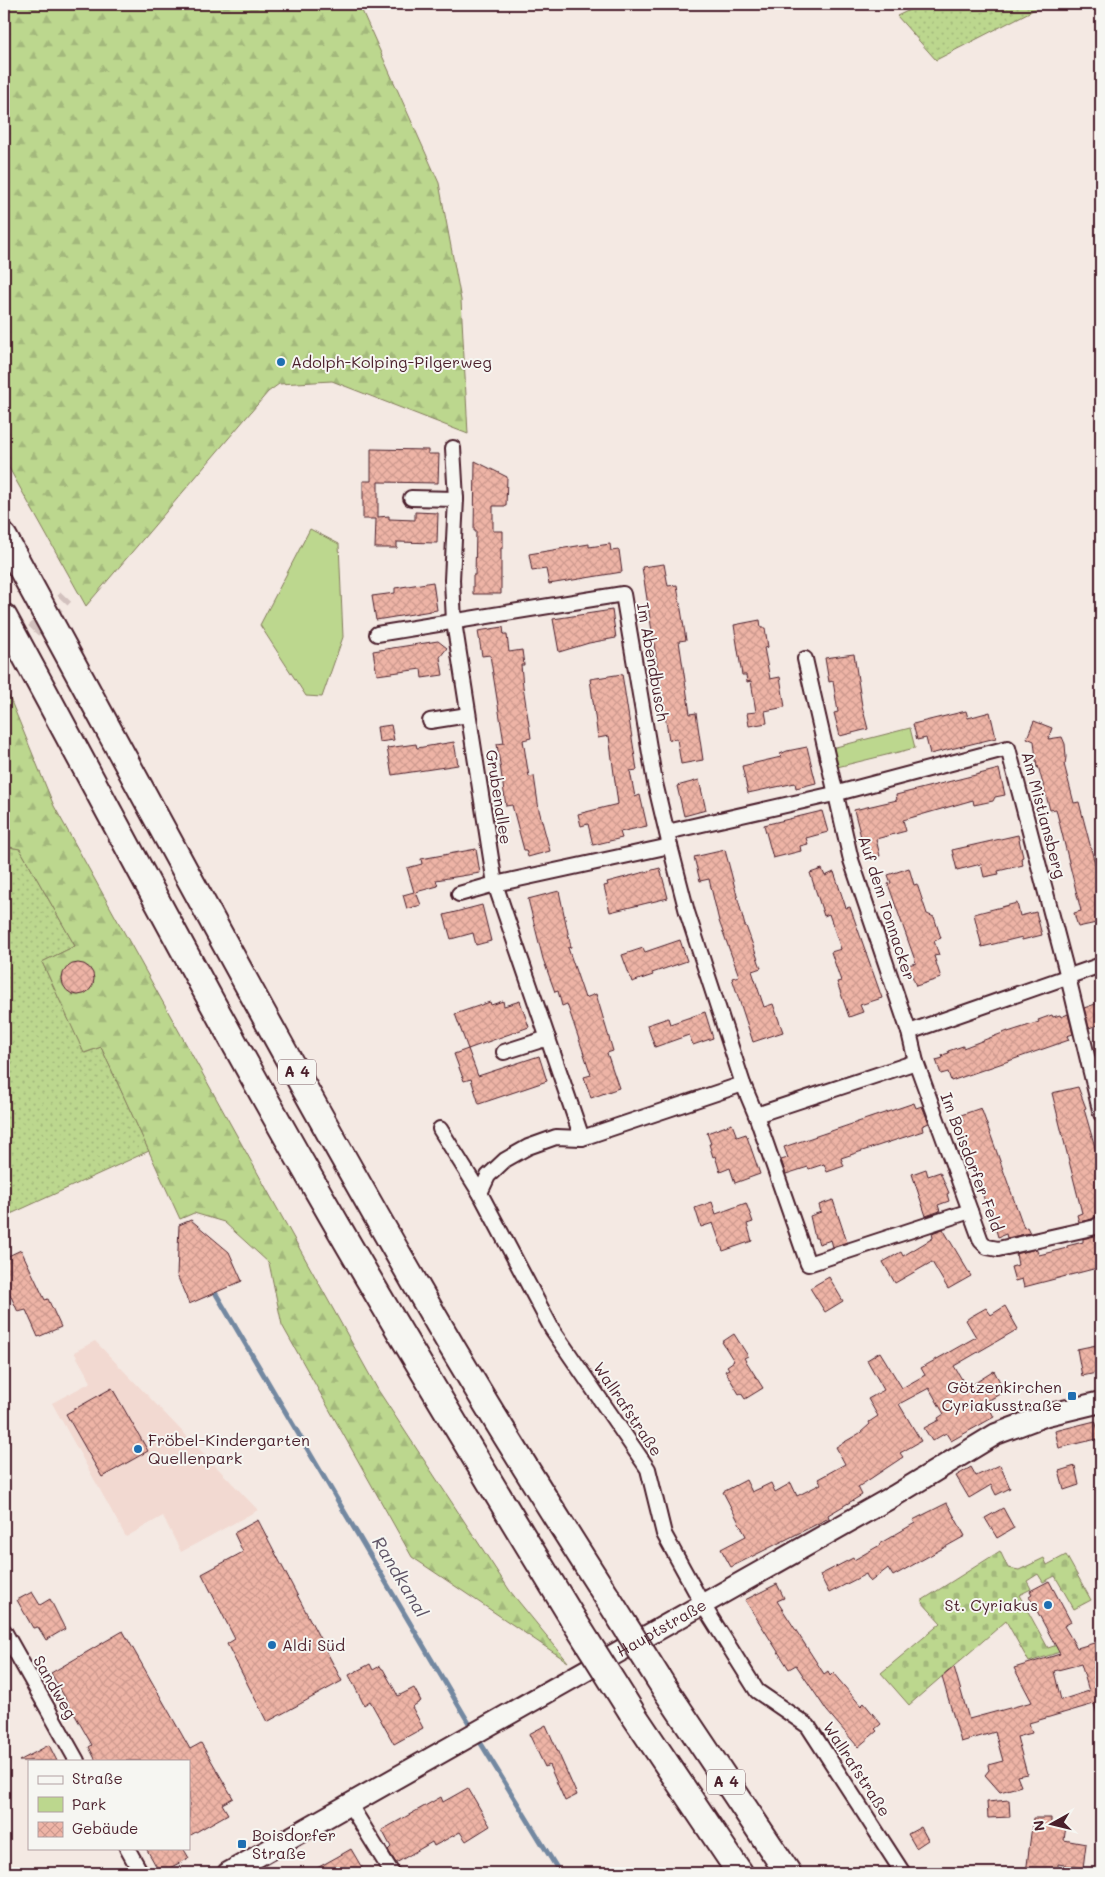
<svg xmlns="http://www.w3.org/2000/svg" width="1105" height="1877" font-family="Mali,sans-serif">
  <defs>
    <pattern id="grass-dots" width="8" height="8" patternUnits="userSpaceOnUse" patternTransform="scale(1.25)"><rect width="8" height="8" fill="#bcd78e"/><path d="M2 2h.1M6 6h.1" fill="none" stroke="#a3b87b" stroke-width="1.8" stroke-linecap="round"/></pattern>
    <pattern id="forest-firs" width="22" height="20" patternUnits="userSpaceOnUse" patternTransform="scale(1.25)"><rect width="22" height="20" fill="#bcd78e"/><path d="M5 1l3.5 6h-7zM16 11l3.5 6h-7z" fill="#a3b87b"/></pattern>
    <pattern id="cemetery-stones" width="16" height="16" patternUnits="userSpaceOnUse" patternTransform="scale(1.25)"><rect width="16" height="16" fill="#bcd78e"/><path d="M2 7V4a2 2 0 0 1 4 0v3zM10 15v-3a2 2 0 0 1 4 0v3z" fill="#a3b87b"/></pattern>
    <pattern id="building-cross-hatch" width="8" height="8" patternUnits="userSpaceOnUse" patternTransform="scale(1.25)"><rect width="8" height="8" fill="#eeb4a6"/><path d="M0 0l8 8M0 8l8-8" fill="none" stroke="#ce9a8f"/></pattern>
  </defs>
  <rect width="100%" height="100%" fill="#f4e9e3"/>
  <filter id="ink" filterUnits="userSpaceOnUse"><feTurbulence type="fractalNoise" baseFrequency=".02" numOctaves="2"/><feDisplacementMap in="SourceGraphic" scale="10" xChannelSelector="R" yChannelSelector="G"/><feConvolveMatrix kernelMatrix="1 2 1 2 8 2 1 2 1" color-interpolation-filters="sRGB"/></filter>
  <g filter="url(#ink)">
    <polygon fill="#f2d9d1" points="95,1341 258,1510 181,1552 163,1516 126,1537 52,1403 91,1382 74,1352"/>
    <g fill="url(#grass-dots)" stroke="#837b5c">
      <polygon points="922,4 1045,4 936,60 897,16"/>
      <polygon points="4,846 20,849 75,946 42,962 85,1053 101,1047 149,1151 4,1217"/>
    </g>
    <g fill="url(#forest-firs)" stroke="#837b5c">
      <polygon points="4,4 359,4 439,183 461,300 468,434 332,381 279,384 268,392 86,606 4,459"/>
      <polygon points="6,689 54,806 378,1390 510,1591 568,1662 412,1557 282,1325 269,1263 224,1222 194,1213 180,1219 101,1047 84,1053 42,962 75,946 20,849 4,846 4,691"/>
    </g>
    <polygon fill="url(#cemetery-stones)" stroke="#837b5c" points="1000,1551 1008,1568 1019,1570 1044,1558 1047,1565 1066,1555 1091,1600 1074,1609 1055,1576 1043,1582 1038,1574 1027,1581 1031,1589 1019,1595 1048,1648 1066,1642 1069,1649 1029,1662 1006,1621 909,1705 881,1673 941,1623 921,1601"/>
    <g fill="#bcd78e" stroke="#837b5c">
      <polygon points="310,529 339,544 343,637 322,697 306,696 260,625"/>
      <polygon points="910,728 915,748 833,768 828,749"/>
    </g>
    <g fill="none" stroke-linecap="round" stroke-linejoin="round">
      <g stroke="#7388a1" stroke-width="5">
        <polyline points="216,1294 473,1730"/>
        <polyline points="477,1737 560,1873"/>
      </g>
    </g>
    <g fill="url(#building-cross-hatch)" stroke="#4a1f2b" fill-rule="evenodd">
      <polygon points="371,449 428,450 428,454 439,454 438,483 378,482 378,517 389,516 389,519 415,520 415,512 438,513 437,543 397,542 397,548 375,548 376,519 363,519 363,481 371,481"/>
      <polygon points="475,461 507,477 506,506 493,506 493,531 503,531 503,548 501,548 501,594 473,594 473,575 475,575 476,531 474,531"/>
      <polygon points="589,544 589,547 610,544 611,551 619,550 622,572 549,584 546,569 532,571 529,554"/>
      <polygon points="664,564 668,586 677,585 686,640 679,641 690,714 696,713 703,760 681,764 677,739 669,740 642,567"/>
      <polygon points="433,582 437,610 376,620 372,596 395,593 395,588"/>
      <polygon points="612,610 616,638 589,643 559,652 553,619"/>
      <polygon points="760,620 761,628 765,628 768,647 764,648 770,679 780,677 785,707 765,711 767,723 749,726 747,713 756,712 751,681 747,682 746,675 742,675 734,625"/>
      <polygon points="503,627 504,635 507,635 509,652 522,650 524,665 521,665 523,686 531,738 523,740 529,777 534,776 539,810 550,851 528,857 526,850 524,850 512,805 506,806 497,744 504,743 490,655 482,656 478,631"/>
      <polygon points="438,641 447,648 440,657 443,675 422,678 421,669 377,675 373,651"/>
      <polygon points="854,654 862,706 868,729 840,736 834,713 838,712 833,681 829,682 825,658"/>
      <polygon points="622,674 637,770 630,771 635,797 640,795 647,826 620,832 622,838 593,845 588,824 581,826 578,814 618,804 609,736 598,738 590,679"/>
      <polygon points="966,711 968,718 990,712 996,738 930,754 926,738 917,740 913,724"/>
      <polygon points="1034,721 1052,728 1048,739 1062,737 1065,744 1066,757 1065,764 1064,764 1074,803 1079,802 1095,864 1099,863 1101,873 1101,922 1078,927 1074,913 1081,911 1056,809 1050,810 1038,766 1037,768 1034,741 1027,738"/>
      <polygon points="391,725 394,740 379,742 377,727"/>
      <polygon points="454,742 458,765 392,775 387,748 416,744 417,748"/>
      <polygon points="807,747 816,783 796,788 795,783 748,793 742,766 781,757 780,754 787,751"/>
      <polygon points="999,769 1005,795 995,797 993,801 974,805 973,800 903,820 906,831 876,839 880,856 867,860 854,810 897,800 896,795"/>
      <polygon points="699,780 706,810 684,816 677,786"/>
      <polygon points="822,811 828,832 806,838 808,844 800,846 801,851 773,858 764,825"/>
      <polygon points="1018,835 1023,857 1021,858 1023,865 998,871 999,874 984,877 981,864 957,870 952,850"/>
      <polygon points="476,849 480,873 436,880 438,886 416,892 421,905 407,909 403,895 414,892 407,868 422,864 421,859"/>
      <polygon points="725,850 745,926 746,926 761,968 752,971 764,1007 773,1004 783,1032 753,1042 732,978 739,976 719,921 709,879 700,881 694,857"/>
      <polygon points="660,868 668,898 610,912 604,886 608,885 607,882"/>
      <polygon points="909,868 914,885 917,884 927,914 934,917 941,938 934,941 939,955 934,956 941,978 916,986 908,965 916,963 888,884 891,883 888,875"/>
      <polygon points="822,869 825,876 834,872 846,908 850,907 882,998 860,1005 863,1012 849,1017 837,982 841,981 831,952 841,949 829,914 824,916 810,873"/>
      <polygon points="559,891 571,947 568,948 585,998 596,994 613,1051 607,1053 619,1088 591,1098 584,1077 591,1075 586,1060 567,1004 562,1006 558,991 555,992 543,959 528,899"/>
      <polygon points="1017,903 1020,916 1036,912 1042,935 1022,940 1022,937 982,947 974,914"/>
      <polygon points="482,905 491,941 476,945 473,933 451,939 444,915"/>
      <polygon points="680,940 687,961 652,973 653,975 632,982 622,955 643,948 645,952"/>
      <circle cx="78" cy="979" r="16"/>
      <polygon points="503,1001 504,1006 520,1001 529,1027 468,1049 455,1014 490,1002 491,1005"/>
      <polygon points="1101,1002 1101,1024 1089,1028 1084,1008"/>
      <polygon points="705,1012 713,1038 693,1045 689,1035 655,1047 647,1025 668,1018 670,1024"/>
      <polygon points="1068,1014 1073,1034 1067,1036 1069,1040 951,1081 948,1072 941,1074 936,1060 943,1058 942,1055 949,1053 948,1051 963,1046 963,1048 1008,1031 1008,1032 1039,1022 1038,1020 1052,1015 1053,1017 1060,1015 1061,1017"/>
      <polygon points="468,1049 478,1076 539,1056 547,1081 479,1104 471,1079 464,1081 454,1054"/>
      <polygon points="1078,1087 1086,1108 1084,1109 1095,1147 1097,1154 1095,1154 1101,1178 1101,1214 1092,1219 1079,1222 1077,1215 1082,1213 1052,1093"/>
      <polygon points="914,1103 916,1108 922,1106 929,1123 922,1126 923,1131 841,1158 844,1166 827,1172 824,1164 809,1169 808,1167 786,1174 781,1160 788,1158 784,1147"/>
      <polygon points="981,1108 1024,1228 1027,1227 1030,1233 1007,1238 1006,1234 998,1237 996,1230 994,1230 967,1145 965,1145 960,1131 962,1131 959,1124 964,1122 961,1115"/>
      <polygon points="732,1124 737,1137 746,1134 760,1174 735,1183 730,1168 720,1172 715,1156 713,1157 709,1144 711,1144 707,1133"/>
      <polygon points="926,1169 928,1176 940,1172 949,1193 947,1194 949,1201 938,1205 940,1211 926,1216 912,1174"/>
      <polygon points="833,1200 847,1242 833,1247 831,1240 819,1244 817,1238 815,1238 810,1216 821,1212 819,1205"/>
      <polygon points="712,1202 716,1214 746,1203 753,1222 747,1224 752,1241 723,1251 713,1223 701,1227 695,1208"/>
      <polygon points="191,1220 229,1252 242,1281 189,1304 177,1275 179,1225"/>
      <polygon points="943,1229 971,1276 948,1289 932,1262 895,1283 883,1262 901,1252 903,1256 933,1238 932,1233"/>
      <polygon points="1101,1234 1101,1267 1024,1287 1022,1279 1015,1281 1011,1267 1018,1265 1016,1254 1036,1249 1039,1255 1067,1248 1067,1246 1083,1242 1083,1239"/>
      <polygon points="21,1250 45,1300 48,1299 61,1327 38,1337 26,1310 18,1312 4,1281 4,1258"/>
      <polygon points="829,1277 843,1301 825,1312 810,1288"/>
      <polygon points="1005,1306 1018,1329 954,1366 967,1388 994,1371 1005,1391 986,1402 994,1417 951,1441 946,1433 932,1441 924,1428 939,1420 938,1418 944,1414 929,1388 899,1404 921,1441 900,1453 903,1457 858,1487 862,1495 828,1515 829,1518 731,1567 721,1549 746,1536 723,1492 746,1480 752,1492 771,1483 775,1492 791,1483 797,1496 821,1484 818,1479 845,1464 836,1447 860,1433 870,1424 869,1422 878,1416 868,1399 884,1390 867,1360 880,1352 902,1388 925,1375 921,1368 976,1337 966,1320 970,1317 986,1308 991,1315"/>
      <polygon points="734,1334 748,1356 744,1358 763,1388 745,1399 741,1393 739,1394 725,1371 729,1369 727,1366 734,1361 722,1342"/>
      <polygon points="1101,1344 1101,1372 1082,1376 1077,1349"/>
      <polygon points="112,1388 148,1451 102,1477 66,1414"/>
      <polygon points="1095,1421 1101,1438 1059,1448 1055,1431"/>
      <polygon points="1000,1465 1010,1488 996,1495 991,1485 969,1498 956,1476 971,1467 976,1476"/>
      <polygon points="1075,1466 1079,1485 1064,1490 1059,1471"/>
      <polygon points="947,1503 965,1536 893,1576 888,1568 870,1582 866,1574 829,1593 820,1575 853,1558 854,1560 880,1545 879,1544 915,1523 913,1520"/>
      <polygon points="1003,1508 1014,1528 997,1538 985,1518"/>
      <polygon points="258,1520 342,1681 267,1722 227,1644 235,1639 202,1574 243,1552 234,1533"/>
      <path d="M 1049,1581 L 1071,1622 L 1064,1626 L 1077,1648 L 1101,1641 L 1101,1719 L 1099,1719 L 1094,1704 L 1029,1723 L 1032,1733 L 1017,1737 L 1027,1774 L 1017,1776 L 1021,1786 L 1000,1792 L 985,1775 L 989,1770 L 988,1765 L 1003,1761 L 995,1732 L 961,1742 L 942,1677 L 954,1667 L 969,1719 L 1032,1702 L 1014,1668 L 1060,1654 L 1029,1596 L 1032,1594 L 1030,1591 ZM 1081,1664 L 1089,1691 L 1061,1700 L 1054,1671 Z"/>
      <polygon points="777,1584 784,1598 777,1601 824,1674 828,1671 830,1676 833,1673 861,1706 864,1703 881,1724 875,1729 877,1731 858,1747 827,1711 796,1665 789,1669 745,1600"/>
      <polygon points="32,1592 40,1605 50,1599 65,1629 46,1640 38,1627 33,1628 17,1600"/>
      <polygon points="123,1631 190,1749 201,1743 233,1798 222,1804 228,1814 189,1836 189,1761 96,1761 89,1747 92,1745 51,1673"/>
      <polygon points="370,1664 373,1670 380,1666 382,1669 383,1669 398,1696 414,1688 421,1701 412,1707 423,1728 394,1744 370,1701 364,1705 349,1675"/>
      <polygon points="546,1725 577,1795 565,1801 549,1765 545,1767 529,1734"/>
      <polygon points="49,1745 57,1761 19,1761"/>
      <polygon points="468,1788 490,1826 466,1841 460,1832 434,1846 432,1842 396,1863 388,1850 391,1847 382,1830 441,1797 443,1802"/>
      <polygon points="1009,1800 1010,1817 988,1818 987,1802"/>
      <polygon points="1033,1818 1051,1818 1051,1826 1066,1826 1064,1840 1086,1844 1083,1868 1058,1864 1058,1873 1026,1873"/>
      <polygon points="921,1827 928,1840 916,1848 908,1834"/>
      <polygon points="146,1848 183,1848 189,1858 160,1873"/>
      <polygon points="351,1849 365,1873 308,1873 337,1857"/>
    </g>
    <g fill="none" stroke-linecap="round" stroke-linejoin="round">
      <polyline stroke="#d2c1be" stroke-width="14" stroke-dasharray="14 7" stroke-linecap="butt" points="4,661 66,597"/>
      <defs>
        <g id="minor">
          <polyline points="453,448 456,499 452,580 454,622 495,884 582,1138"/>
          <polyline points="411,498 456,499"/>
          <polyline points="377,634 623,594 655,783 670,846 687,912 743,1084 756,1115 916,1062"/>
          <polyline points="805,659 851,860 909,1032 916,1062 981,1241 987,1247 998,1249 1096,1227 1101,1223"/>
          <polyline points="430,721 468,715"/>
          <polyline points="667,832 834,794 1008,748 1068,977 1101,1114"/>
          <polyline points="459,894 495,884 670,846"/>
          <polyline points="909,1032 1101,965"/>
          <polyline points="504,1052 548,1038"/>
          <polyline points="756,1115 808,1264 970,1211"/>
          <polyline points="440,1129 480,1193 552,1329 648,1469 664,1534 703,1605 757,1691 808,1726 903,1873"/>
          <polyline points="480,1193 488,1176 505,1160 528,1147 556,1137 582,1138 743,1084"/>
          <polyline points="4,1631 77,1761"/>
          <polyline points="350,1805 392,1873"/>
          <polyline points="127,1848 141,1873"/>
        </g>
        <g id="secondary">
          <path id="s1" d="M 228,1873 L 894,1496 L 996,1434 L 1047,1415 L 1101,1402"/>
        </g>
        <g id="motorway">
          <path d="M 4,537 C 152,808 296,1081 452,1347 C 502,1431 554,1514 607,1597"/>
          <path d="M 4,617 C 109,810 211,1006 321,1197 C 402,1339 488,1479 573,1619"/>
          <polyline points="665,1689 788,1873"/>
          <polyline points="631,1711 740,1873"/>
        </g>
      </defs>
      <use href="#minor" stroke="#4a1f2b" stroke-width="18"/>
      <use href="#secondary" stroke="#4a1f2b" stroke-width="24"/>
      <use href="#motorway" stroke="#4a1f2b" stroke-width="29"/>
      <use href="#minor" stroke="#f6f6f2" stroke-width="14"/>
      <use href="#secondary" stroke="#f6f6f2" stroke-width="20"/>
      <use href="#motorway" stroke="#f6f6f2" stroke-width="25"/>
      <defs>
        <g id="motorway-bridge">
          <polyline points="607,1597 665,1689"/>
          <polyline points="573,1619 631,1711"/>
        </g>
      </defs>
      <use href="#motorway-bridge" stroke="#4a1f2b" stroke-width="29" stroke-linecap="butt"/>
      <use href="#motorway-bridge" stroke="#f6f6f2" stroke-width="25"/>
    </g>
  </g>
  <g fill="#1f6fb2" stroke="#f6f6f2" stroke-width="2">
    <circle cx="281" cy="362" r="5"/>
    <rect x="1067" y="1391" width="10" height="10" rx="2.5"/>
    <circle cx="138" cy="1449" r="5"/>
    <circle cx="1048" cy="1605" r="5"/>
    <circle cx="272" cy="1645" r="5"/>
    <rect x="237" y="1839" width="10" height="10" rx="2.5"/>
  </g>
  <g text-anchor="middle" stroke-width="4" stroke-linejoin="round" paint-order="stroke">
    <g fill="#f6f6f2" stroke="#7e6067" stroke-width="1">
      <rect x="278" y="1059.5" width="38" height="25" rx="4"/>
      <rect x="707" y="1769.5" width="38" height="25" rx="4"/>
    </g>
    <g font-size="15" font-weight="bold" fill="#4a1f2b">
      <text x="297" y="1077">A 4</text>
      <text x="726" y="1787">A 4</text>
    </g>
    <g font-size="16" fill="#4a1f2b" stroke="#f6f6f2" text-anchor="start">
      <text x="291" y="368">Adolph-Kolping-Pilgerweg</text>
      <text x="1062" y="1393" text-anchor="end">Götzenkirchen<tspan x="1062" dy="18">Cyriakusstraße</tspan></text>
      <text x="148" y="1446">Fröbel-Kindergarten<tspan x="148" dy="18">Quellenpark</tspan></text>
      <text x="1038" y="1611" text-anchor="end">St. Cyriakus</text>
      <text x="282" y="1651">Aldi Süd</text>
      <text x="252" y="1841">Boisdorfer<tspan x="252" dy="18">Straße</tspan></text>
    </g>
    <g font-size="16" fill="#4a1f2b" stroke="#f6f6f2">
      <text transform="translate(653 662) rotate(80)" y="6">Im Abendbusch</text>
      <text transform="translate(499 797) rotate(81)" y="6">Grubenallee</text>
      <text transform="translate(1044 815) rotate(75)" y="6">Am Mistiansberg</text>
      <text transform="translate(887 908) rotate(72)" y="6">Auf dem Tonnacker</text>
      <text transform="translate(972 1162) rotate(69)" y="6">Im Boisdorfer Feld</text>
      <text transform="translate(628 1409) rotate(56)" y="6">Wallrafstraße</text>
      <text dy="6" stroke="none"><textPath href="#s1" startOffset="498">Hauptstraße</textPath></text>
      <text transform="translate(55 1687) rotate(60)" y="6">Sandweg</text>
      <text transform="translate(857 1769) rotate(57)" y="6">Wallrafstraße</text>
    </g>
    <g font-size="18" font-style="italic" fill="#5f5466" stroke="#f6f6f2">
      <text transform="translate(400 1577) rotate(59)" y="6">Randkanal</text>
    </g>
  </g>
  <rect width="1105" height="1877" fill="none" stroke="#f6f6f2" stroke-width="20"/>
  <rect x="10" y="10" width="1085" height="1857" fill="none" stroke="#4a1f2b" stroke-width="2" filter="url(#ink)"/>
  <rect x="28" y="1760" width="162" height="90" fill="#f6f6f2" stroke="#b1a0a2"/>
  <rect x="38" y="1776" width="25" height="8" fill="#f6f6f2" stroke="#b1a0a2"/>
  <text x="72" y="1784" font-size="15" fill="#4a1f2b">Straße</text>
  <rect x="38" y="1797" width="25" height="15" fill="#bcd78e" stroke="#b1a0a2"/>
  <text x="72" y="1810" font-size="15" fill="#4a1f2b">Park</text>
  <rect x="38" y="1822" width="25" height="15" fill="url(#building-cross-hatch)" stroke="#b1a0a2"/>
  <text x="72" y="1834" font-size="15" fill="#4a1f2b">Gebäude</text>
  <g transform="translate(1052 1824) rotate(262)" stroke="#f6f6f2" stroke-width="4" paint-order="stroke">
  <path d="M0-4L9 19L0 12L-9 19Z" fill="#4a1f2b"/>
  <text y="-8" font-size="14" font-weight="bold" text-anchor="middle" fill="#4a1f2b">N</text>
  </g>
</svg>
